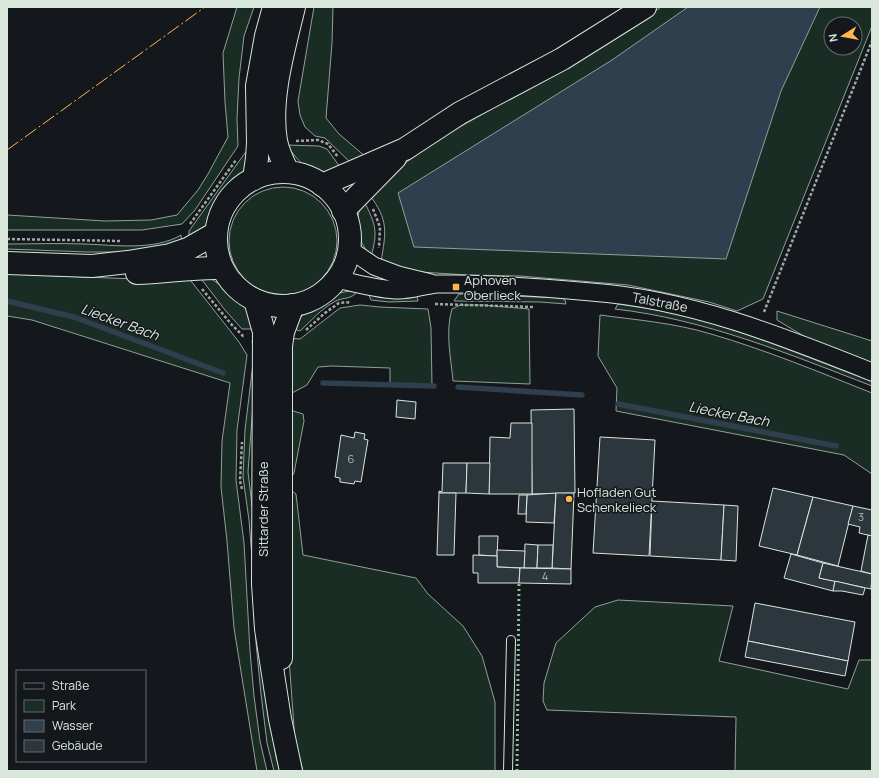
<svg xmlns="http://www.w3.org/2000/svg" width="879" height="778" font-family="Manrope,sans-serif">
  <rect width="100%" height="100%" fill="#14181c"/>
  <g fill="#1a2d24" stroke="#939e99" fill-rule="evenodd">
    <polygon points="237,7 254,7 244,36 239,78 237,119 238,146 195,210 182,224 142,230 7,230 7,215 105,221 151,220 177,215 198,190 208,174 228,137 225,102 223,53"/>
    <polygon points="314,7 333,7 332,43 326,118 339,134 366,157 353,165 325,138 315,136 305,127 300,115 298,101"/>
    <path d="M 661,7 L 872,7 L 872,26 L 763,299 L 737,311 L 709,302 L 628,285 L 520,276 L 467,275 L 405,271 L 381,262 C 386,231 389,221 369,194 L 408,161 L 442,137 L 612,41 ZM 831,24 L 855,24 L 855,48 L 831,48 Z"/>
    <path d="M 286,145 L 319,146 L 327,149 L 343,171 C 310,176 306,170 286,145 Z"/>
    <polygon points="252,148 249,163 242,175 223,194 214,207 208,222 201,232 189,237 189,231 245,153"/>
    <circle cx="283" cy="241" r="54"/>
    <path d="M 364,201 C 376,225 378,231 371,257 C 357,239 352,222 364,201 Z"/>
    <path d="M 181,235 L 182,243 L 140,252 L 87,252 L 7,249 L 7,244 C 33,244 59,243 84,244 C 115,245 154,251 181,235 Z"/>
    <polygon points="7,274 136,279 190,275 191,281 239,342 247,355 237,430 236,480 244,543 250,651 254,696 260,741 267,771 257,771 234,628 227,541 221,487 222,441 230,383 32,320 7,316"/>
    <polygon points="199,276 210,278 223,287 246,309 256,329 242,329 225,310"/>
    <path d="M 359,290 C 350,301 345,296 334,302 C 321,309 311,321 300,331 L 292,328 C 299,314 325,298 340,293 C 346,291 353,291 359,290 Z"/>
    <polygon points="368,293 417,296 418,301 389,302 371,300"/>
    <polygon points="459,294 562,298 565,300 566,304 540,302 454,301"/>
    <path d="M 618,304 C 647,308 677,313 705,321 C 760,337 814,360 868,380 L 872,382 L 872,386 C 789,354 704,319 615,309 Z"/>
    <polygon points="360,305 380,307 428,309 431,328 432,386 390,384 390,368 332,366 318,367 307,385 292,393 290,410 303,414 304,421 294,473 286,486 296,494 303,555 416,578 428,594 463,626 482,656 495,702 495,771 303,771 295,741 288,645 285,568 287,338 300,339 340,308"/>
    <path d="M 460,305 L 483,305 L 529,309 L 530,384 L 453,381 C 451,358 445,332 452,309 Z"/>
    <polygon points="777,311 872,341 872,364 812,341 777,320"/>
    <path d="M 600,315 C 637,320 675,323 711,334 C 766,350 819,372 872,393 L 872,474 L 844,455 L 616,411 L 617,388 L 598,356 Z"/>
    <polygon points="258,337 260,347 258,378 254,391 248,472 257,547 262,653 265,686 276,757 280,771 274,771 267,743 261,694 256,643 254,584 249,520 243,477 245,430 254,355 252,341 254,338"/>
    <polygon points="618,600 733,606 719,661 848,689 859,660 872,660 872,771 735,771 736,717 547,710 543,701 544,683 556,643 595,607"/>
  </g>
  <polygon fill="#2f3f4d" stroke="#939e99" points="688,7 820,7 781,91 726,259 414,247 398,193 612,60"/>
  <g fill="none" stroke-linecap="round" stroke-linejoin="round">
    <g stroke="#2f3f4d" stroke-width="5.5">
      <polyline points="7,301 74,317 223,373"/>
      <polyline points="323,383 434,386"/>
      <polyline points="458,387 582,395"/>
      <polyline points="618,404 836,446"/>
    </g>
  </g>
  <g fill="#2c363c" stroke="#d8e6dc">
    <polygon points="397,400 416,402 415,419 396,417"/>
    <polygon points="574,409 575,493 532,494 531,410"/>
    <polygon points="511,423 532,423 532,494 489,494 490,437 510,438"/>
    <polygon points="355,432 365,434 364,439 368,440 361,482 355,481 354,484 340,482 340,478 335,477 341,435 354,438"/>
    <polygon points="600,437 655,440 649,556 593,553"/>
    <polygon points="443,463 467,463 466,493 439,493 439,491 442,492"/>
    <polygon points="467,463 490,463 489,494 466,493"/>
    <polygon points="773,488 813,497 797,555 759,546"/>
    <polygon points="439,493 456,493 454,555 437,555"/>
    <polygon points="556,493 554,523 526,522 527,495"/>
    <polygon points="556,493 574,493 571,569 552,568"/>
    <polygon points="519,495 527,495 526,514 518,514"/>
    <polygon points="813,497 853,506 838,566 797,555"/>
    <polygon points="652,501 724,505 721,560 650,556"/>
    <polygon points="724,505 738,506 736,561 721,560"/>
    <polygon points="853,506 872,510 872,536 859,533 860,527 848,524"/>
    <polygon points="868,535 872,536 872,574 861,571"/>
    <polygon points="479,536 498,536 497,556 479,555"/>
    <polygon points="525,544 538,545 537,568 524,568"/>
    <polygon points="538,545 553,545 552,568 537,568"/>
    <polygon points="497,550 525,551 524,568 497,567"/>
    <polygon points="791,554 823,563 819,578 835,581 833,591 784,578"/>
    <polygon points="473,555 497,556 497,567 520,568 519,583 478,583 478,573 473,573"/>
    <polygon points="823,563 872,574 871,589 819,578"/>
    <polygon points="520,568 571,569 571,584 519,583"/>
    <polygon points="835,581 865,588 863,595 842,591 833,591"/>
    <polygon points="755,603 855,622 848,661 748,641"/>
    <polygon points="748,641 848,661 845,676 745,657"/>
  </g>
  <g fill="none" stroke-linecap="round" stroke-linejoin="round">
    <defs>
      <polyline id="lane" points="508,771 511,640"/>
      <g id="street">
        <polyline points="349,249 374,266 398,275 431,283"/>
        <path d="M 336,279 C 356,283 378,290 399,290 C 412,290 424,285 438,284 C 443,284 450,284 456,284 C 501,284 546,288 591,292 C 689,299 782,336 872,372"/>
      </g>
      <g id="secondary">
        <path d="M 288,172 C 283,162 278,152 276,141 C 269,98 284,49 294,7"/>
        <circle cx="283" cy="239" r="67"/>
        <polyline points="254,179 257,158 258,143 257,86 266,36 274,7"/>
        <polyline points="322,185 405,149 460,113 562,59 645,7"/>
        <polyline points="343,211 395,158"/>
        <polyline points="7,263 92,266 128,262 170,255 188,249 216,233"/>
        <path d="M 137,273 C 166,272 194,267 222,268"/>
        <polyline points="255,300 264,332 263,584 266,629 280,719 291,771"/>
        <polyline points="281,658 281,346 283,332 293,305"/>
      </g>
    </defs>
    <use href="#lane" stroke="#d8e6dc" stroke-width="10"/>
    <use href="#street" stroke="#d8e6dc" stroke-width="19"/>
    <use href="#secondary" stroke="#d8e6dc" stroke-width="24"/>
    <g stroke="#9da8a2" stroke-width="2.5" stroke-dasharray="3 2" stroke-linecap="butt">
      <polyline points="296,141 318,140 328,144 338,157"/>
      <polyline points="373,209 380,227 379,248"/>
      <polyline points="190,224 236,160"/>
      <polyline points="7,239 122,241"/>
      <polyline points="202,289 232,325 243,336 245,336"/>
      <polyline points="435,304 534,307"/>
      <polyline points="764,312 872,41"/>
      <polyline points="306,330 325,313 339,303 351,302"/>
      <polyline points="242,489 240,481 242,442"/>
    </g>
    <use href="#lane" stroke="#14181c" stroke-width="8"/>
    <use href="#street" stroke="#14181c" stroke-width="17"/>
    <use href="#secondary" stroke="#14181c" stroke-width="22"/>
    <polyline stroke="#8ac095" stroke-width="3" stroke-dasharray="2 3" stroke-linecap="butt" points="517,771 519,583"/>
    <polyline stroke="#ffb74d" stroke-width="1" stroke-dasharray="14 3 2 3" stroke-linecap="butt" points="7,150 205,7"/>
  </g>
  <g fill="#ffb74d" stroke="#14181c" stroke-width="1.5">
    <rect x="452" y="283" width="8" height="8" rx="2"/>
    <circle cx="569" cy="499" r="4"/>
  </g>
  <g text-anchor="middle" stroke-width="3" stroke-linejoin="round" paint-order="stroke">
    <g font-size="11" fill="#adbab4">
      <text x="351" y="463">6</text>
      <text x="861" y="521">3</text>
      <text x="545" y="580">4</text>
    </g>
    <g font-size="13" fill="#d8e6dc" stroke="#14181c" text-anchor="start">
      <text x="464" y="285">Aphoven<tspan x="464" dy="15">Oberlieck</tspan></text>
      <text x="577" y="497">Hofladen Gut<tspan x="577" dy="15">Schenkelieck</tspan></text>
    </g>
    <g font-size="13" fill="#d8e6dc" stroke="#14181c">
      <text transform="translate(660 302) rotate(11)" y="5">Talstraße</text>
      <text transform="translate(263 509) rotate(-90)" y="5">Sittarder Straße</text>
    </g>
    <g font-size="14" font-style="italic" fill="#d8e6dc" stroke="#14181c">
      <text transform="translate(120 322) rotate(20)" y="5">Liecker Bach</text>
      <text transform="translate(729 414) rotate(11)" y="5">Liecker Bach</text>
    </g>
  </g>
  <rect width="879" height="778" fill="none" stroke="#d8e6dc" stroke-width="16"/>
  <rect x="16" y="670" width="130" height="92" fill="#14181c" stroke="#626a69"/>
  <rect x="24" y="683" width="20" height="6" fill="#14181c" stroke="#626a69"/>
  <text x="52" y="690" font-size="12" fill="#d8e6dc">Straße</text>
  <rect x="24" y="700" width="20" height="12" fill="#1a2d24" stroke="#626a69"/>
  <text x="52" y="710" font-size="12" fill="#d8e6dc">Park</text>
  <rect x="24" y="720" width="20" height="12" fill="#2f3f4d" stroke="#626a69"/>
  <text x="52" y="730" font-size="12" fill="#d8e6dc">Wasser</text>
  <rect x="24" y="740" width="20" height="12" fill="#2c363c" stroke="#626a69"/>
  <text x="52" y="750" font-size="12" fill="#d8e6dc">Gebäude</text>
  <g transform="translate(843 36) rotate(259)"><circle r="19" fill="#14181c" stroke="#626a69"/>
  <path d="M0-3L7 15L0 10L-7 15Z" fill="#ffb74d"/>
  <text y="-6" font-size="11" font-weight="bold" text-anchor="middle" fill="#d8e6dc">N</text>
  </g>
</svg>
